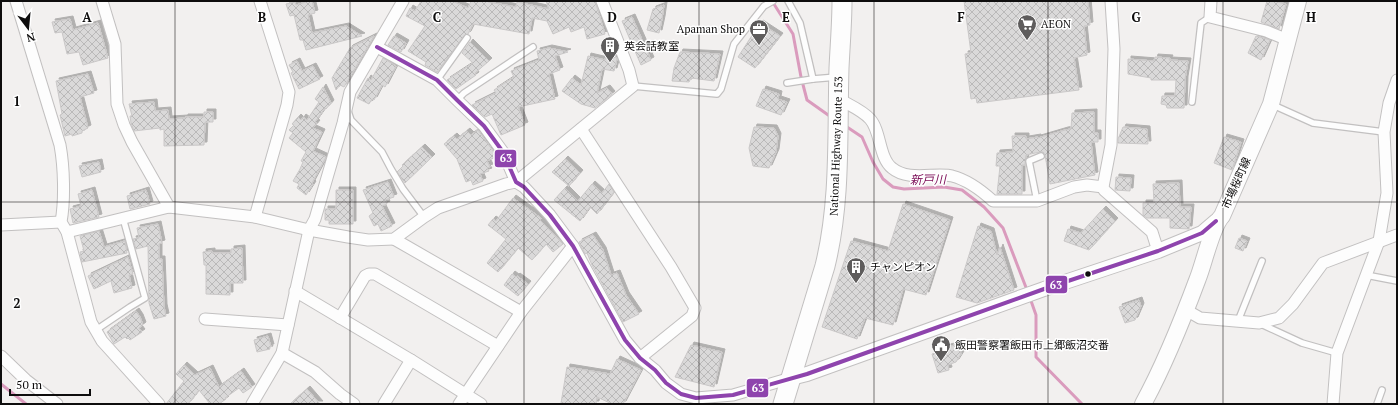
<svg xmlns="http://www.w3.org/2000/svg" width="1398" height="405" font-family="'PT Serif','Noto Sans JP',serif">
  <defs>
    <pattern id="building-cross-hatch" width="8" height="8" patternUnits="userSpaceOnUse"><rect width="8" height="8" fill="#dad9d9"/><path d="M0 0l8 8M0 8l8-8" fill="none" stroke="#bab9b9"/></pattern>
    <filter id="shadow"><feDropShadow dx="3" dy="-3" stdDeviation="0" flood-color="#0004"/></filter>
  </defs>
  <rect width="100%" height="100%" fill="#f2f0ef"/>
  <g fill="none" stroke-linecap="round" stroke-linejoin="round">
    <g stroke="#da9bbd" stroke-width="3">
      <polyline points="772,1 793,34 801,77 807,100 831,117"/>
      <polyline points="844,125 862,137 873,162 883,179 893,187 904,189 944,187 962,190 984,207 1003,228 1027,290"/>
      <polyline points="1030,298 1036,315 1036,357 1082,404"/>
      <polyline points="1,384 26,404"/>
    </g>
  </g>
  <g fill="url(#building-cross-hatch)" stroke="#cac8c8" filter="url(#shadow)">
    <polygon points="309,1 312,1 315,13 308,15 312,33 346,26 362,36 306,50 303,40 300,40 294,15 290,16 286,4 295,2 296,5"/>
    <polygon points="421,1 452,1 468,8 471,1 489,1 488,2 516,7 517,2 549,9 546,1 595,1 605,34 587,39 584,27 571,32 569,27 553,34 547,21 532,18 529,34 473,24 468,34 464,36 437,72 425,65 426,62 408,51 425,26 406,16 410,8 415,11"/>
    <polygon points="964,1 1088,1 1090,25 1084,26 1087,55 1074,58 1079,90 977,103 976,98 971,99 965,54 971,53"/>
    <polygon points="1267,1 1273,1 1286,4 1279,29 1261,22"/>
    <polygon points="664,5 662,19 659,33 647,30 653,9"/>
    <polygon points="632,17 651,60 641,65 622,21"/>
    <polygon points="70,19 73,30 98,23 108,58 83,65 79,52 67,54 62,32 55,33 52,22"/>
    <polygon points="760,23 780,36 755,68 738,57"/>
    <polygon points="374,36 344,87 340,85 336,90 332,78 350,48"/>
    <polygon points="394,36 406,43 401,52 388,45"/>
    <polygon points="1256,36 1270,40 1261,60 1248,53"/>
    <polygon points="470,42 489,61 475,73 476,75 456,89 447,80 473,63 462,53"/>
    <polygon points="549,48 568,52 555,56 560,70 549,74 555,99 518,107 525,125 501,135 492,114 485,117 472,105 496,93 494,90 514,77 511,71 539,60 537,51"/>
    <polygon points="680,52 720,54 714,81 691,78 689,82 672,81 674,68"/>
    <polygon points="606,55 616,57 617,59 614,71 602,69 597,93 607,88 612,94 595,108 581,104 562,91 572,78 581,85 588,56 605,60"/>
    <polygon points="1155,57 1170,58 1169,60 1188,61 1185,79 1184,108 1167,108 1166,105 1161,104 1162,96 1175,96 1176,80 1151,80 1151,78 1128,74 1128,59 1154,61"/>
    <polygon points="383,58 396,66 385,87 382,85 374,100 372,99 369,104 357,98 368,78 371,80"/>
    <polygon points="297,61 302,71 313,66 320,79 299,89 291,73 293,72 289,65"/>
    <polygon points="88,74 94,93 80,97 88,128 82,131 82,133 72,136 72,134 65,136 60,115 62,114 56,81"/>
    <polygon points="323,87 331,103 326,109 325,108 315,122 317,123 313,128 322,132 313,151 326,157 312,183 313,184 306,195 297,188 299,184 293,181 300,169 303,162 301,161 306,152 289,138 293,133 289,130 294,125 292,124 298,117 301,120 303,117 307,120 319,102 315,99"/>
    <polygon points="763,89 779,94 778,99 787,102 781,115 756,106"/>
    <polygon points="154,102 155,111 168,110 169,119 185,118 185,117 204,117 204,112 213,112 213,122 205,122 204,145 164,146 164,129 160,130 160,128 134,131 131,123 130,116 132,116 129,104"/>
    <polygon points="1094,112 1094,133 1098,133 1098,142 1091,142 1095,175 1050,184 1045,155 1043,152 1040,152 1026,155 1025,165 1022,165 1022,194 997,194 1000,166 996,166 997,153 1013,152 1012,136 1026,136 1026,139 1038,137 1038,138 1065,130 1071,129 1072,113"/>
    <polygon points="754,127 774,128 778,136 776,152 769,168 753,166 749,148"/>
    <polygon points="1123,127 1147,129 1148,144 1118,143 1118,139"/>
    <polygon points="478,130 493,151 496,157 487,161 490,167 487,168 489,171 480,174 483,181 473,185 471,180 466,182 457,159 444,144 454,136 457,139 467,131 471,135"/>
    <polygon points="1224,137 1241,142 1232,170 1214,163"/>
    <polygon points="422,147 432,157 405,183 397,172 403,166 402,165"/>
    <polygon points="565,159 580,173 569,186 552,172"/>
    <polygon points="99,162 101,172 82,177 79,166"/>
    <polygon points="1116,177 1131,178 1130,191 1115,190"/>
    <polygon points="388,182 394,197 385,200 387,204 382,206 392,226 381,231 378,224 374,226 369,216 373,213 363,190"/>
    <polygon points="1179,183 1180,207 1191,207 1189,229 1170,228 1170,218 1147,218 1143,215 1143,203 1154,203 1153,184"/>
    <polygon points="592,184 602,193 609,184 614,192 597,214 590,207 580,221 554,200 565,188 578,201"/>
    <polygon points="92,190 99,217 73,223 70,209 81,206 78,194"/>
    <polygon points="146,190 150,204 130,209 127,196"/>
    <polygon points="336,190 353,190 353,224 329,224 329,220 325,220 325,209 336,209"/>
    <polygon points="513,198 541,218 540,220 563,244 553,252 546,244 532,260 518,248 498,272 487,263 506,239 488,225 493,219 496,221"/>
    <polygon points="903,204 950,220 926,295 903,289 893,325 865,318 857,339 822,327 851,241 888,251"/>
    <polygon points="1103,209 1115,221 1089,250 1064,241 1068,229 1081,233"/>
    <polygon points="158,224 162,243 159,244 159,259 162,259 164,307 166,316 154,319 149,303 148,246 136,249 133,239 139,238 137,228"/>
    <polygon points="978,226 991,231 997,255 1000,247 1014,290 977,303 956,297"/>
    <polygon points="99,231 104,247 125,241 127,253 82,262 80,252 84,251 80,236"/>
    <polygon points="593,235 603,250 611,275 617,273 626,295 639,314 623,322 592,265 587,253 585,254 579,242"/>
    <polygon points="1239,238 1247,241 1243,251 1235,248"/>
    <polygon points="242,248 243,283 230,283 230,295 206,294 206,265 204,265 203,252 212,251 212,253 231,253 231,249"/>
    <polygon points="128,257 133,274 129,275 132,288 114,293 111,281 94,289 88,276"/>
    <polygon points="512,274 516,277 517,276 528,284 518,296 504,285"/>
    <polygon points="1139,300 1141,306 1135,320 1125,323 1119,307"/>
    <polygon points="136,311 140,317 143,325 139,328 142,332 130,340 128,338 127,339 125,337 114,344 107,332"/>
    <polygon points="268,336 271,347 269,347 270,349 257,352 254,340"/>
    <polygon points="958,344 961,354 956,362 948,365 949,370 938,373 932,354 945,350 944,348"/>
    <polygon points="691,345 722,352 714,387 675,377"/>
    <polygon points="617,359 641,370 623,404 612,404 597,397 596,404 570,404 561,403 567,367 610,374"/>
    <polygon points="184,365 195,375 210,368 219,387 241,371 252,387 243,393 239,388 225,398 226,399 219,404 210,404 199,390 188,404 166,404 184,381 176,374"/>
    <polygon points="307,389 320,404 290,404"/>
  </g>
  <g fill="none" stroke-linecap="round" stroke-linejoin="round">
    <defs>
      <g id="service">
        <polyline points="788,1 800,23 813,79"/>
        <polyline points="437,80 467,38"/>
        <polyline points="787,83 813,79 837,77"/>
        <polyline points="633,86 717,94 721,89 734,44 764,6 773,1"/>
        <polyline points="457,100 464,93 533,47"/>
        <polyline points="1192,102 1201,23 1210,17"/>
        <polyline points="1273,105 1313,123 1384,132"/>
        <polyline points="348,111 351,120 382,152 391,169 403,189 424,217"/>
        <polyline points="1037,201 1029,161 1041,156"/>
        <polyline points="1366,275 1397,281"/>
        <polyline points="1238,321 1262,261"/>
        <polyline points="1261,324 1302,343 1337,353"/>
        <polyline points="96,330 130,307 145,298 123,218"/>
        <polyline points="1377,404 1382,390"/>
      </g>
      <g id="minor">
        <path d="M 16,1 L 60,145 C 64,167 65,200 61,222 L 67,232 L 91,322 L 102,341 L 159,404"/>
        <polyline points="102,1 115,44 117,104 124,125 132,142 169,207"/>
        <polyline points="1111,1 1114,49 1111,145 1103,187 1104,190 1152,232 1158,251"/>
        <polyline points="1211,1 1210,17 1266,31 1288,40"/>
        <polyline points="377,47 437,80 457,100 484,126 503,152 516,182 524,187 550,215 573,246 625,340 640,358 655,370 666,383 681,394 696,398 733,395 791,378"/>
        <path d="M 839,99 C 849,105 862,110 870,119 C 881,131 879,158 892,168 C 905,179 925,175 940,175 C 944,175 949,175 952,176 C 968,180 981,190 993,201 L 1037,201 L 1074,187 L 1087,185 L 1103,187"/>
        <polyline points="581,129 671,267 695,308 692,316 640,358"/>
        <polyline points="255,217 287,105 289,92 260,1"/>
        <polyline points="1,225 61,222"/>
        <polyline points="67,232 169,207 255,217 309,230 348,237 368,240 394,239 424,217 438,208 506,184 516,182 633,86 629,70 602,1"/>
        <polyline points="394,239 521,312"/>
        <polyline points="295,291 411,360 481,404"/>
        <polyline points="1186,310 1200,318 1259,323 1279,318 1293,304 1323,263 1397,235"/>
        <polyline points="340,318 365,276 369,274 375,274 498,346"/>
        <polyline points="205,319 288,325"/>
        <polyline points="282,353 315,372 340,394 354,404"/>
        <polyline points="1,356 26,380 57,404"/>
        <polyline points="252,404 282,353 309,230 315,219 343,123 350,92 403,1"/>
        <polyline points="384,404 411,360"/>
        <polyline points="459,404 521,312 573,246"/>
        <polyline points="1333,404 1337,353 1379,241 1387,193 1384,132 1389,103 1397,80"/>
      </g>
      <polyline id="tertiary" points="791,378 807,374 1044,289 1158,251 1202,233 1216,221"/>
      <path id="secondary" d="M 1143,404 C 1165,364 1182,321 1198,278 C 1204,263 1212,226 1222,216 L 1271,104 L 1298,1"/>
      <path id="trunk" d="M 783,404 L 825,266 C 841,201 837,134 839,68 C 840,46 842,23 842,1"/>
    </defs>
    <use href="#service" stroke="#c2c0c0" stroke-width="8"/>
    <use href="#minor" stroke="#c2c0c0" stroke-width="13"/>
    <use href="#tertiary" stroke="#c2c0c0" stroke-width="16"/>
    <use href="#secondary" stroke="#c2c0c0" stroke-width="18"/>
    <use href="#trunk" stroke="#c2c0c0" stroke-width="21"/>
    <use href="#service" stroke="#fdfdfd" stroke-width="5.5"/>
    <use href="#minor" stroke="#fdfdfd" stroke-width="11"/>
    <use href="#tertiary" stroke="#fdfdfd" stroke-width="14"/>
    <use href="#secondary" stroke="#fdfdfd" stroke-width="16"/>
    <use href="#trunk" stroke="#fdfdfd" stroke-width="19"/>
    <defs>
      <polyline id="bus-1" points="377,47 437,80 457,100 484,126 503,152 516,182 524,187 550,215 573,246 625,340 640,358 655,370 666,383 681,394 696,398 733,395 807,374 1044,289 1158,251 1202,233 1216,221"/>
    </defs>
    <use href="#bus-1" stroke="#fff" stroke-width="7"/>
    <use href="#bus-1" stroke="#8e44ad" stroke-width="4"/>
  </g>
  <path fill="none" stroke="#0e0d0d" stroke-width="1" stroke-opacity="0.55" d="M 175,1 L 175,404M 350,1 L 350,404M 524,1 L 524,404M 699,1 L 699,404M 874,1 L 874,404M 1048,1 L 1048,404M 1223,1 L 1223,404M 1,202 L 1397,202"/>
  <defs>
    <symbol id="supermarket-pin" viewBox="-11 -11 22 30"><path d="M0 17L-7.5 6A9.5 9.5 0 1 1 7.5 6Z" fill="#5e5c5c" stroke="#fff"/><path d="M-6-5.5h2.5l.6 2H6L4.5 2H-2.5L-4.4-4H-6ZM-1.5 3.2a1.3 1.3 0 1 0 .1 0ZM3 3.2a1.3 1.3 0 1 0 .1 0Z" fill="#fff"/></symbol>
    <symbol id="office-pin" viewBox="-11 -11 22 30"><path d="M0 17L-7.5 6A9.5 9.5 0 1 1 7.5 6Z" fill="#5e5c5c" stroke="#fff"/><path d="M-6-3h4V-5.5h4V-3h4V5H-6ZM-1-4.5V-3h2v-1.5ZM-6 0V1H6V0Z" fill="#fff"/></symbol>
    <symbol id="building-pin" viewBox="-11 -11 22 30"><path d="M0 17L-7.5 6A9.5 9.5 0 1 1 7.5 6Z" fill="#5e5c5c" stroke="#fff"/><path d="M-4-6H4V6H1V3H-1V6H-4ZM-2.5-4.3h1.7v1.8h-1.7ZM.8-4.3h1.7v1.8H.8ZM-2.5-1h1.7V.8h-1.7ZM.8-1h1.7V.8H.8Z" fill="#fff"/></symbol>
    <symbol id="civic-pin" viewBox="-11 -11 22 30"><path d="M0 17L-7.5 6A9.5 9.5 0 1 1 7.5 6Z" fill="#5e5c5c" stroke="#fff"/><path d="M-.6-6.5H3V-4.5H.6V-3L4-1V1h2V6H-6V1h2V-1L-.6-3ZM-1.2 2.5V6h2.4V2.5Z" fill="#fff"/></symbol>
  </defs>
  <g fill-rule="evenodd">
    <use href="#supermarket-pin" x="1016" y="13" width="22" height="30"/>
    <use href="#office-pin" x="748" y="18" width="22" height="30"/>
    <use href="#building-pin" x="599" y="35" width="22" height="30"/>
    <use href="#building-pin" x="845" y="256" width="22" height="30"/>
    <use href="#civic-pin" x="930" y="334" width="22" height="30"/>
  </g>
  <circle fill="#0e0d0d" stroke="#fff" stroke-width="1.5" cx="1088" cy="274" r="3.5"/>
  <g text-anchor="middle" stroke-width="3" stroke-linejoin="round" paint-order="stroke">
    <g font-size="11" fill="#0e0d0d" stroke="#fff" text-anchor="start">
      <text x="1041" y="28">AEON</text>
      <text x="745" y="33" text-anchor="end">Apaman Shop</text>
      <text x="624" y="50">英会話教室</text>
      <text x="870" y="271">チャンピオン</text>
      <text x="955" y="349">飯田警察署飯田市上郷飯沼交番</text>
    </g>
    <g font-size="11" fill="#0e0d0d" stroke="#fff">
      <text transform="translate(836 146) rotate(-88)" y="4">National Highway Route 153</text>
      <text transform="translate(1236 183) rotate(-66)" y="4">市場桜町線</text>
    </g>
    <g font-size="12" font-style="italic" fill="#790954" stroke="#fff">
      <text transform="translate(928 180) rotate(-1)" y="4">新戸川</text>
    </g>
  </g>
  <g font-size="13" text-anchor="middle" font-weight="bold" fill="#0e0d0d" stroke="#fff" stroke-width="3" stroke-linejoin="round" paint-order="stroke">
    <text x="87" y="22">A</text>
    <text x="262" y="22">B</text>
    <text x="437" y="22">C</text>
    <text x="612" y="22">D</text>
    <text x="786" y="22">E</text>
    <text x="961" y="22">F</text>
    <text x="1136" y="22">G</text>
    <text x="1311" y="22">H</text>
    <text x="17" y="106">1</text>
    <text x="17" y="308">2</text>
  </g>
  <g stroke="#fff" stroke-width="1.5">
    <rect x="494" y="149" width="23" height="19" rx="4" fill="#8e44ad"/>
    <rect x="1045" y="275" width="23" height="19" rx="4" fill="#8e44ad"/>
    <rect x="746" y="378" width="23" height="20" rx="4" fill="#8e44ad"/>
  </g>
  <g font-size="11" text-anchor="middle" font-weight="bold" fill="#fff">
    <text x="506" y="162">63</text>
    <text x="1056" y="289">63</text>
    <text x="758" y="392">63</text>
  </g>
  <rect width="1398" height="405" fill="none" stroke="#0e0d0d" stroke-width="4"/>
  <g transform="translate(28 28) rotate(164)" stroke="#ffffff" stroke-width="3" paint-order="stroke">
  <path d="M0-3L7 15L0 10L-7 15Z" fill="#0e0d0d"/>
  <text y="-6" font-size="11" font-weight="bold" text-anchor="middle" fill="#0e0d0d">N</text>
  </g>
  <path d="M10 389v6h80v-6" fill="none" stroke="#0e0d0d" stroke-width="2"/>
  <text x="16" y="389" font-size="12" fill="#0e0d0d" stroke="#ffffff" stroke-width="3" paint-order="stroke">50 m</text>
</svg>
